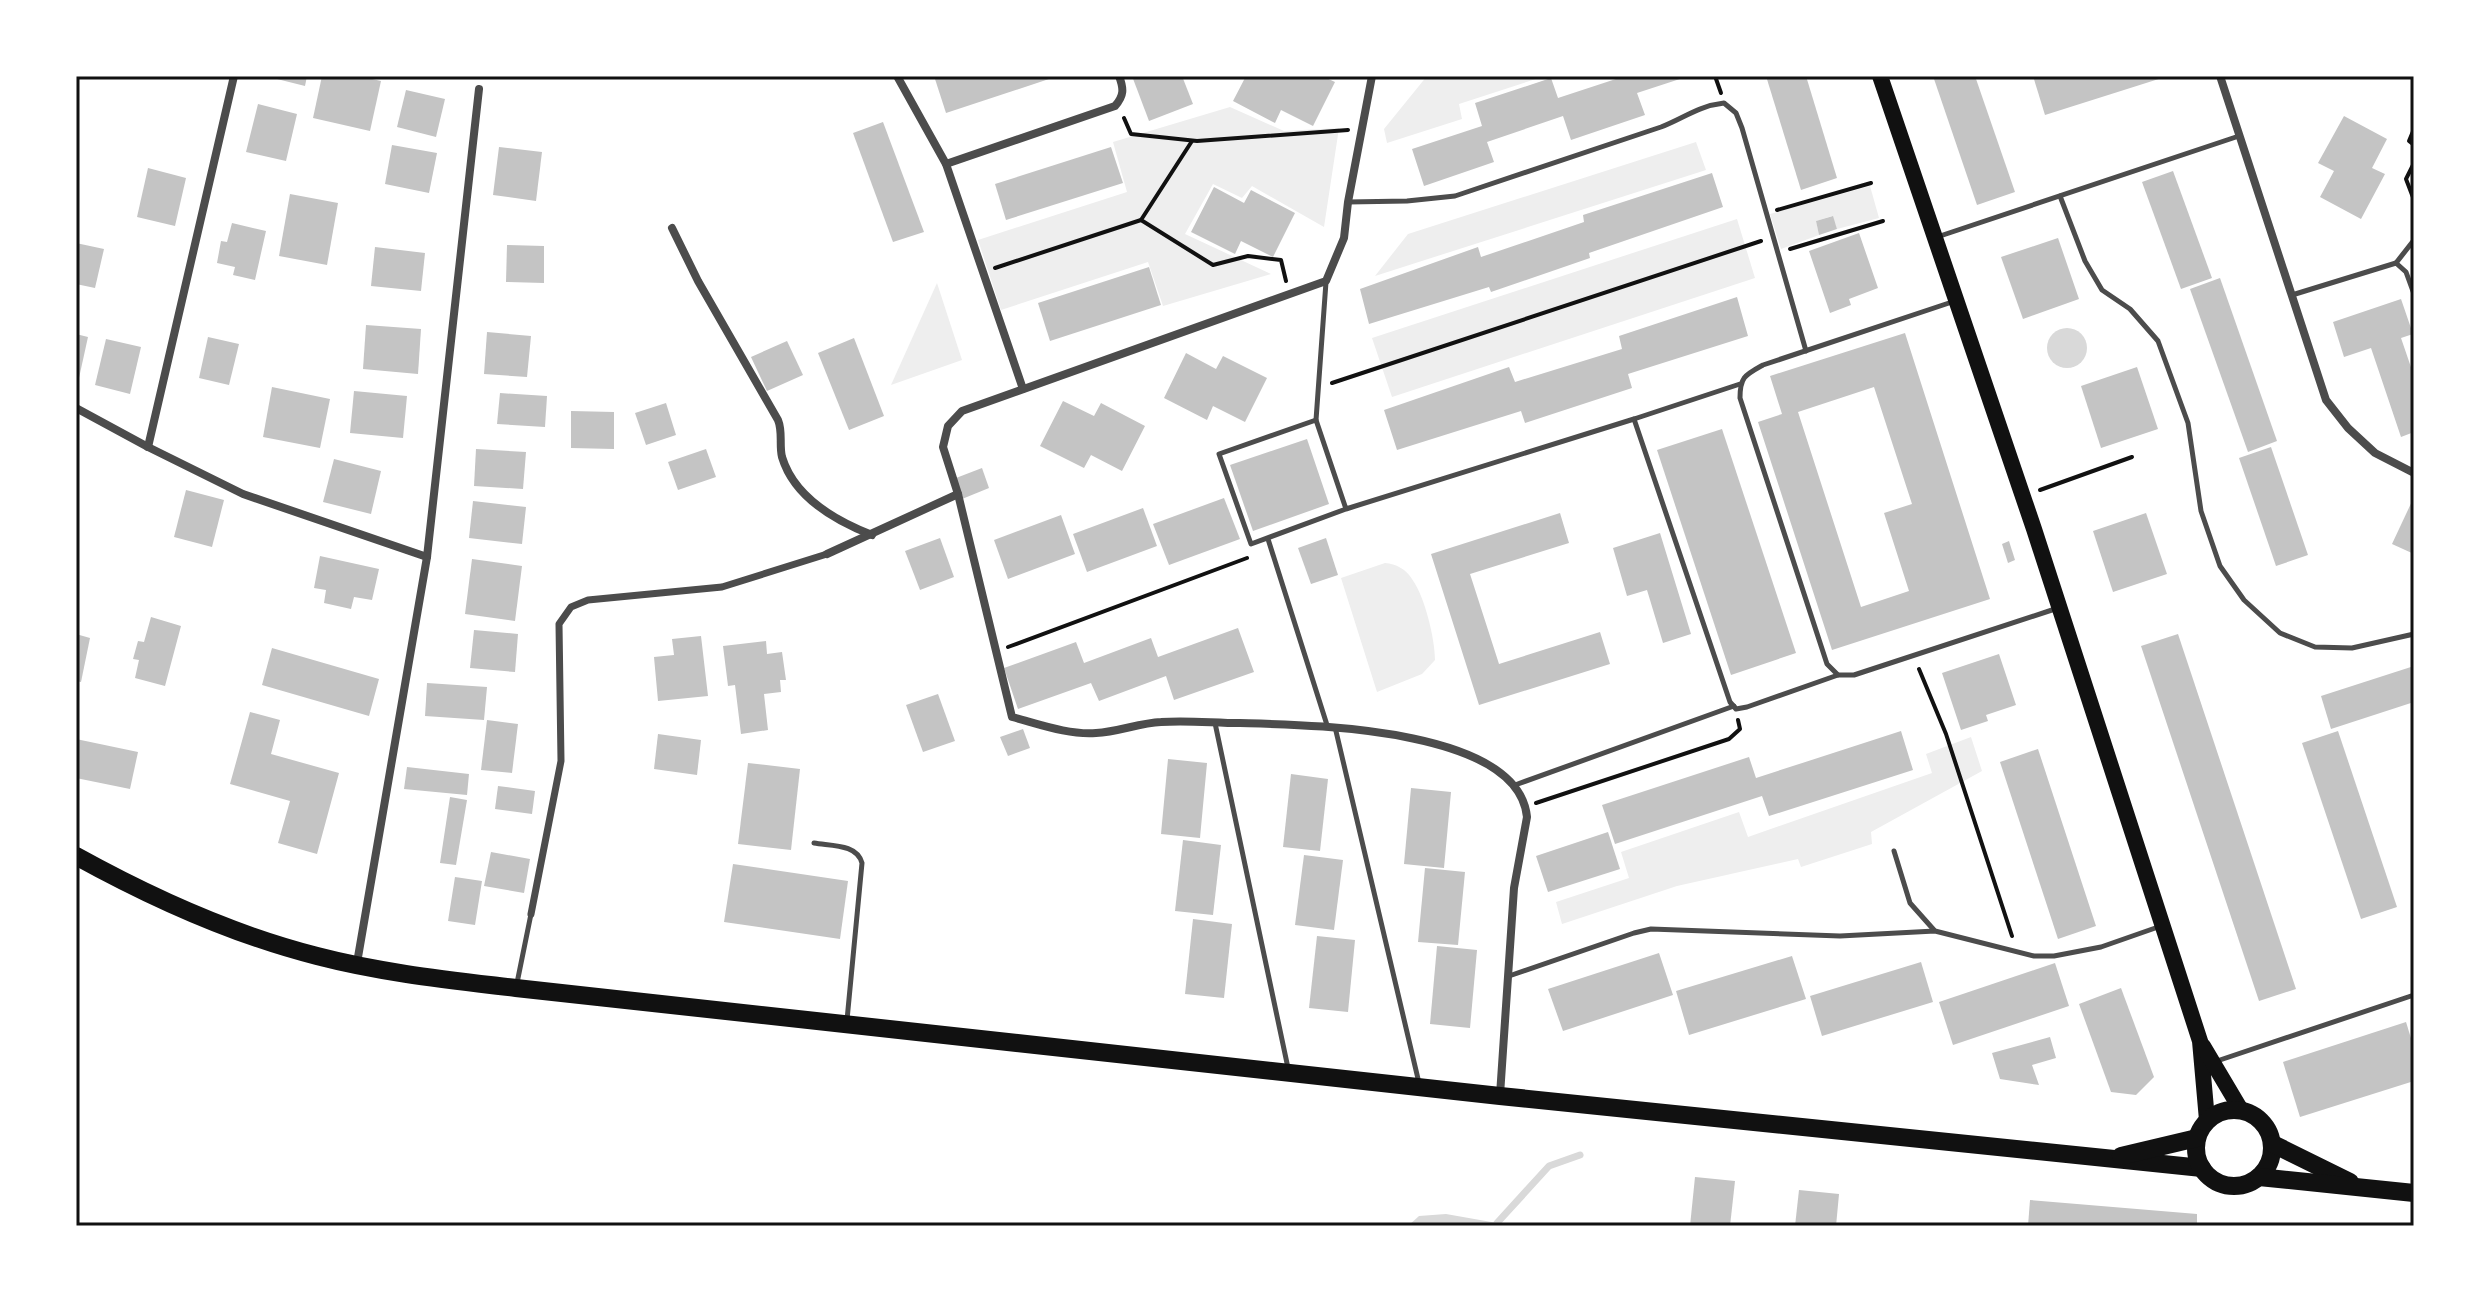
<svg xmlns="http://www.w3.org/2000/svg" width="2490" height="1302" font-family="'Alegreya Sans',sans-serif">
  <rect width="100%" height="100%" fill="#fff"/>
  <g fill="#eee">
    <polygon points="1427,76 1545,76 1459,104 1462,119 1387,143 1384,129"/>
    <polygon points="1230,107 1284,131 1339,128 1324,227 1252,186 1242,198 1213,184 1185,234 1271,274 1163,306 1148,262 1001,310 978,240 1127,192 1113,142"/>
    <polygon points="1696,142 1706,170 1375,276 1408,234"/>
    <polygon points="1870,186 1879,218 1837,229 1832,216 1816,221 1819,235 1781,249 1770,214"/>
    <polygon points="1737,219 1755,278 1392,397 1372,338"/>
    <polygon points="937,283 962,360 891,385"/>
    <path d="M 1385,563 C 1396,564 1406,569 1412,579 C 1425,597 1435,639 1435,660 L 1422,674 L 1377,692 L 1341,578 Z"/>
    <polygon points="1971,737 1982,771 1871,832 1872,844 1801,867 1798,859 1677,886 1562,924 1556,902 1629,878 1621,852 1739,812 1748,837 1932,773 1926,754"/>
  </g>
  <g fill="#d9d9d9">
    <circle cx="2067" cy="348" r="20"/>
    <polygon points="1446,1214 1497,1223 1498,1226 1408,1226 1419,1216"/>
  </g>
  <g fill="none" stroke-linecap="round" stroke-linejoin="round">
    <polyline stroke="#d9d9d9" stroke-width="7" points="1497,1223 1549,1166 1580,1155"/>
  </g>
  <g fill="#c4c4c4" fill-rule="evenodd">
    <polygon points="265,76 307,76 305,86"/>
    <polygon points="322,76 359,76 381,81 370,131 313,118"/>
    <polygon points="945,76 1055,76 1055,77 946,113 935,79"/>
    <polygon points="1132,76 1182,76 1193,104 1149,121"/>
    <polygon points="1246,76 1322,76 1335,82 1313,126 1281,110 1275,123 1233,101"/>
    <polygon points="1625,76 1686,77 1637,93 1645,115 1571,140 1563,116 1487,142 1494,162 1424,186 1412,149 1482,126 1475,103 1551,78 1558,98"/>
    <polygon points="1766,76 1806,76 1837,178 1801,190"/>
    <polygon points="1933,76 1975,76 2015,192 1977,205"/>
    <polygon points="2033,76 2165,76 2165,77 2045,115"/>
    <polygon points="406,90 445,99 436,137 397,127"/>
    <polygon points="258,104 297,114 286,161 246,152"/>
    <polygon points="2344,116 2387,139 2372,168 2385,174 2361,219 2320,197 2334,171 2318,163"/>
    <polygon points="883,122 924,232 893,242 853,133"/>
    <polygon points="392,145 437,153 429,193 385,184"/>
    <polygon points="499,147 542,152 536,201 493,195"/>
    <polygon points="1111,147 1123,183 1006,220 995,184"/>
    <polygon points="148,168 186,178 175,226 137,217"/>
    <polygon points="2173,171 2212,278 2181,289 2142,182"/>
    <polygon points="1712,173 1723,207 1589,253 1590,258 1491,292 1489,287 1369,324 1360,289 1478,247 1481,257 1584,222 1583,215"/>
    <polygon points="1214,187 1244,203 1251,190 1295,213 1273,257 1241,241 1235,254 1191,232"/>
    <polygon points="290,194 338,203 327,265 279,256"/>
    <polygon points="1833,216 1837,229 1819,235 1816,221"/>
    <polygon points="232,223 266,231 255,280 233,275 235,267 217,263 221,241 227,242"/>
    <polygon points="1859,233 1878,288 1849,299 1851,305 1830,313 1809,251"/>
    <polygon points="2058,238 2079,299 2023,319 2001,257"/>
    <polygon points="76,243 104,249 95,288 76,284"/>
    <polygon points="507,245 544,246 544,283 506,282"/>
    <polygon points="375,247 425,253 421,291 371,286"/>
    <polygon points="1149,267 1161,305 1050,341 1038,303"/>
    <polygon points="2220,278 2277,441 2248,452 2190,289"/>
    <polygon points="1737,297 1748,336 1628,374 1632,388 1525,423 1521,411 1397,450 1384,410 1509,367 1515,382 1622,349 1619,336"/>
    <polygon points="2401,299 2413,334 2401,338 2414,376 2414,432 2401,437 2371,348 2344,357 2333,322"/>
    <polygon points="366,325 421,329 418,374 363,369"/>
    <polygon points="487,332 531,336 527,377 484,374"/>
    <path d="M 1905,333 L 1990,599 L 1832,650 L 1758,422 L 1782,414 L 1770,376 ZM 1874,387 L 1912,504 L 1884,513 L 1909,591 L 1861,607 L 1798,412 Z"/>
    <polygon points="76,334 88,337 77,387 76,387"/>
    <polygon points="208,337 239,344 229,385 199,378"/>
    <polygon points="854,338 884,416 849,430 818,353"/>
    <polygon points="106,339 141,347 130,394 95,385"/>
    <polygon points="787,341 803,375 767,391 751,357"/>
    <polygon points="1186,353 1216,369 1223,356 1267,378 1245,422 1213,406 1207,420 1164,398"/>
    <polygon points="2137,367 2158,429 2101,448 2081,386"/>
    <polygon points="272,387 330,399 320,448 263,437"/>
    <polygon points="354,391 407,396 403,438 350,433"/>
    <polygon points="500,393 547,396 545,427 497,424"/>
    <polygon points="1063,401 1094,416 1101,403 1145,426 1122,471 1091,455 1084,468 1040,446"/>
    <polygon points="666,403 676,435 646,445 635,413"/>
    <polygon points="571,411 614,412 614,449 571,448"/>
    <polygon points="1722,429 1796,653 1731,675 1657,450"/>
    <polygon points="1307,439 1329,504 1253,531 1230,465"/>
    <polygon points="2271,447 2308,555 2276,566 2239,458"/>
    <polygon points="476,449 526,452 523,489 474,486"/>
    <polygon points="706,449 716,477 678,490 668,462"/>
    <polygon points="334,459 381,471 371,514 323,502"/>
    <polygon points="982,468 989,488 962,499 956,478"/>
    <polygon points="186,490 224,500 212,547 174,537"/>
    <polygon points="2414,497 2414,554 2392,544"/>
    <polygon points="1224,498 1240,539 1169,565 1153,524"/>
    <polygon points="473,501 526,507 522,544 469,538"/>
    <polygon points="1143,508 1157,546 1087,572 1073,534"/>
    <polygon points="1560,513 1569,543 1470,574 1499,664 1600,632 1610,664 1479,705 1431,554"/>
    <polygon points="2146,513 2167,574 2113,592 2093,531"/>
    <polygon points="1061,515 1075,554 1008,579 994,540"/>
    <polygon points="1660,533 1691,634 1663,643 1647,590 1627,596 1613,548"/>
    <polygon points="940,538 954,577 920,590 905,551"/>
    <polygon points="1326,538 1338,575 1311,584 1298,548"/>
    <polygon points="2009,541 2015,560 2008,563 2002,544"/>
    <polygon points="320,556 379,569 372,600 354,597 351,609 324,603 326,590 314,588"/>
    <polygon points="472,559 522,566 515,621 465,614"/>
    <polygon points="151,617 181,626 165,686 135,678 139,660 133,659 138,641 144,642"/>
    <polygon points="1238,628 1254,672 1174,700 1166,676 1099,701 1091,683 1018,709 1004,668 1076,642 1084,663 1151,638 1158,657"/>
    <polygon points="474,630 518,634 515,672 470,668"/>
    <polygon points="76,634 90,638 81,682 76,681"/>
    <polygon points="2178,634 2296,989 2259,1001 2141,646"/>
    <polygon points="701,636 708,696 658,701 654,657 674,655 672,639"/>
    <polygon points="766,641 767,654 782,652 786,680 780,680 781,692 764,694 768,730 741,734 735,685 728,686 723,646"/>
    <polygon points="272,648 379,679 369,716 262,685"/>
    <polygon points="1999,654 2016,705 1986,715 1988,721 1961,730 1942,673"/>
    <polygon points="2414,666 2414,702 2331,729 2321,696"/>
    <polygon points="427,683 487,687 484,720 425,716"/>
    <polygon points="938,694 955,741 923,752 906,705"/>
    <polygon points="250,712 280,720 271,754 339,773 317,854 278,843 290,801 230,784"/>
    <polygon points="487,720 518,724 512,773 481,770"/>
    <polygon points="1023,729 1030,748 1008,756 1000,737"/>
    <polygon points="1901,731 1913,770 1769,816 1762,796 1615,844 1602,805 1749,757 1756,778"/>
    <polygon points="2338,731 2397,907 2361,919 2302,743"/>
    <polygon points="658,734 701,740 697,775 654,769"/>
    <polygon points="76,739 138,752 130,789 76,778"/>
    <polygon points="2038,749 2096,926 2058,939 2000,762"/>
    <polygon points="1168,759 1207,763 1200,838 1161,834"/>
    <polygon points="748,763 800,769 791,850 738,844"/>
    <polygon points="407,767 469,774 467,795 404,789"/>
    <polygon points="1291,774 1328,779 1320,851 1283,847"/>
    <polygon points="498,786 535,791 532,814 495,809"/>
    <polygon points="1411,788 1451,792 1444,868 1404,864"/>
    <polygon points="450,797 467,800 456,865 440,863"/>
    <polygon points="1608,832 1620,869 1548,892 1536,856"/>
    <polygon points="1183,840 1221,845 1213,915 1175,911"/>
    <polygon points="491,852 530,859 524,893 484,886"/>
    <polygon points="1304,855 1343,860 1334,930 1295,925"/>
    <polygon points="733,864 848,881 840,939 724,922"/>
    <polygon points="1425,868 1465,872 1458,945 1418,942"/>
    <polygon points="455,877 482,881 475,925 448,921"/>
    <polygon points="1193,919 1232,924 1224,998 1185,994"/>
    <polygon points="1317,936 1355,940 1348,1012 1309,1008"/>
    <polygon points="1437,946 1477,950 1470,1028 1430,1024"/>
    <polygon points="1659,953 1673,995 1563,1031 1548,989"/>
    <polygon points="1792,956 1806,999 1689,1035 1676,991"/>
    <polygon points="1921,962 1933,1002 1822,1036 1810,996"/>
    <polygon points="2055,963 2069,1006 1953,1045 1939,1002"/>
    <polygon points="2121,988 2154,1077 2136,1095 2111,1092 2079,1004"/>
    <polygon points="2406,1022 2414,1048 2414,1081 2300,1117 2283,1062"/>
    <polygon points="2050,1037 2056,1058 2032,1065 2039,1085 2000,1079 1992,1053"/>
    <polygon points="1695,1177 1735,1181 1730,1226 1690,1226"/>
    <polygon points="1799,1190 1839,1194 1836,1226 1795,1226"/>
    <polygon points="2030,1200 2197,1214 2197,1226 2028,1226"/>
  </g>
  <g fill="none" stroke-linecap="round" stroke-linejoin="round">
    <g stroke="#111" stroke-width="4">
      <polyline points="1715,76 1721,93"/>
      <polyline points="1124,118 1131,134 1197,141 1348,130"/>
      <polyline points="2414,129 2409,141 2414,145"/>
      <polyline points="1192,141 1141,220 1213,265 1248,256 1281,260 1286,281"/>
      <polyline points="2414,163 2406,179 2414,200"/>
      <polyline points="1777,210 1871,183"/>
      <polyline points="1790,249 1883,221"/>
      <polyline points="995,268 1141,220"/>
      <polyline points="1332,383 1761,241"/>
      <polyline points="2040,490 2132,457"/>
      <polyline points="1008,647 1247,558"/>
      <polyline points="1919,669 1946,734 2012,936"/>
      <polyline points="1536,803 1729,739 1740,729 1738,720"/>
    </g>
    <g stroke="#4c4c4c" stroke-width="5">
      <polyline points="2060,196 2085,261 2102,290 2130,309 2158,341 2188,423 2201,511 2220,566 2244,600 2280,633 2315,647 2352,648 2414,634"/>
      <path d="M 1348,202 L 1407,201 L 1455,196 L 1661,127 C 1684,118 1698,106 1724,103 L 1736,113 L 1742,128 L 1806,351"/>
      <polyline points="1937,237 2239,136"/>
      <polyline points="2396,263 2414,240"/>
      <polyline points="2292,295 2396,263 2406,272 2414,294"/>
      <path d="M 1952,302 L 1763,365 C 1745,375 1740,377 1740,398 L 1827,664 L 1838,675 L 1854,675 L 2058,608"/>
      <polyline points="1740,384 1634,419 1730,702 1736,709 1747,707 1838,675"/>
      <polyline points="1316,420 1326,282"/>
      <polyline points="1346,509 1316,420 1219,454 1251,544 1346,509 1634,419"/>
      <polyline points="1268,539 1327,725"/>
      <polyline points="1215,723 1288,1068"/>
      <polyline points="1335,727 1419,1083"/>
      <polyline points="1515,785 1734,706"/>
      <path d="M 814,843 C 832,846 857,844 862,863 L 847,1020"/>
      <polyline points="1894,851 1910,903 1934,930"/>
      <polyline points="1509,976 1634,933 1651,929 1840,936 1935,931 2034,956 2054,956 2101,947 2161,926"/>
      <polyline points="517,983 531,914"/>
      <polyline points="2214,1062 2414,995"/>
    </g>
    <polyline stroke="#4c4c4c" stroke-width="7" points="531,914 561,761 559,624 571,607 588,600 722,587 827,554"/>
    <g stroke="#4c4c4c" stroke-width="8">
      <polyline points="897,76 946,164 1023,389"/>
      <path d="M 1372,76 L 1348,202 L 1344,238 L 1326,281 L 962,411 L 948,426 L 943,447 L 958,494 L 1012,717 C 1039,724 1068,735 1096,733 C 1118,732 1139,723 1161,722 C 1187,720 1214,723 1240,723 C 1308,725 1518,727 1527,817 L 1514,888 L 1500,1095"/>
      <polyline points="2220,76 2326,400 2348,428 2375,453 2414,473"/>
      <path d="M 946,164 L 1115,106 C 1124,96 1124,89 1119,76"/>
      <path d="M 672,228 L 698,281 L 778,420 C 783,432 779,445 782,457 C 794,497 836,521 872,535"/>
      <polyline points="76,408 148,447 243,494 427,557"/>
      <polyline points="148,447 234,76"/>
      <polyline points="827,554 958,494"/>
      <polyline points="357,963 427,557 479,89"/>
    </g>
    <g stroke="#111" stroke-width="16">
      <polyline points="1880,76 2034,529 2200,1041 2207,1120"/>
      <polyline points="2203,1046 2241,1110"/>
    </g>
    <g stroke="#111" stroke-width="18">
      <path d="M 76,856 C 152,898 234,935 317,956 C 382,973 450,980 516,988 L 1500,1096 L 2202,1168"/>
      <circle cx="2234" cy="1148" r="38"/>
      <polyline points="2273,1144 2350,1182"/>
      <polyline points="2121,1156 2197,1138"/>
      <polyline points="2259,1177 2414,1193"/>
    </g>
  </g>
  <rect width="2490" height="1302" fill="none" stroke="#ffffff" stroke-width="156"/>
  <rect x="78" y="78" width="2334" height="1146" fill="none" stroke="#111" stroke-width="3"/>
</svg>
